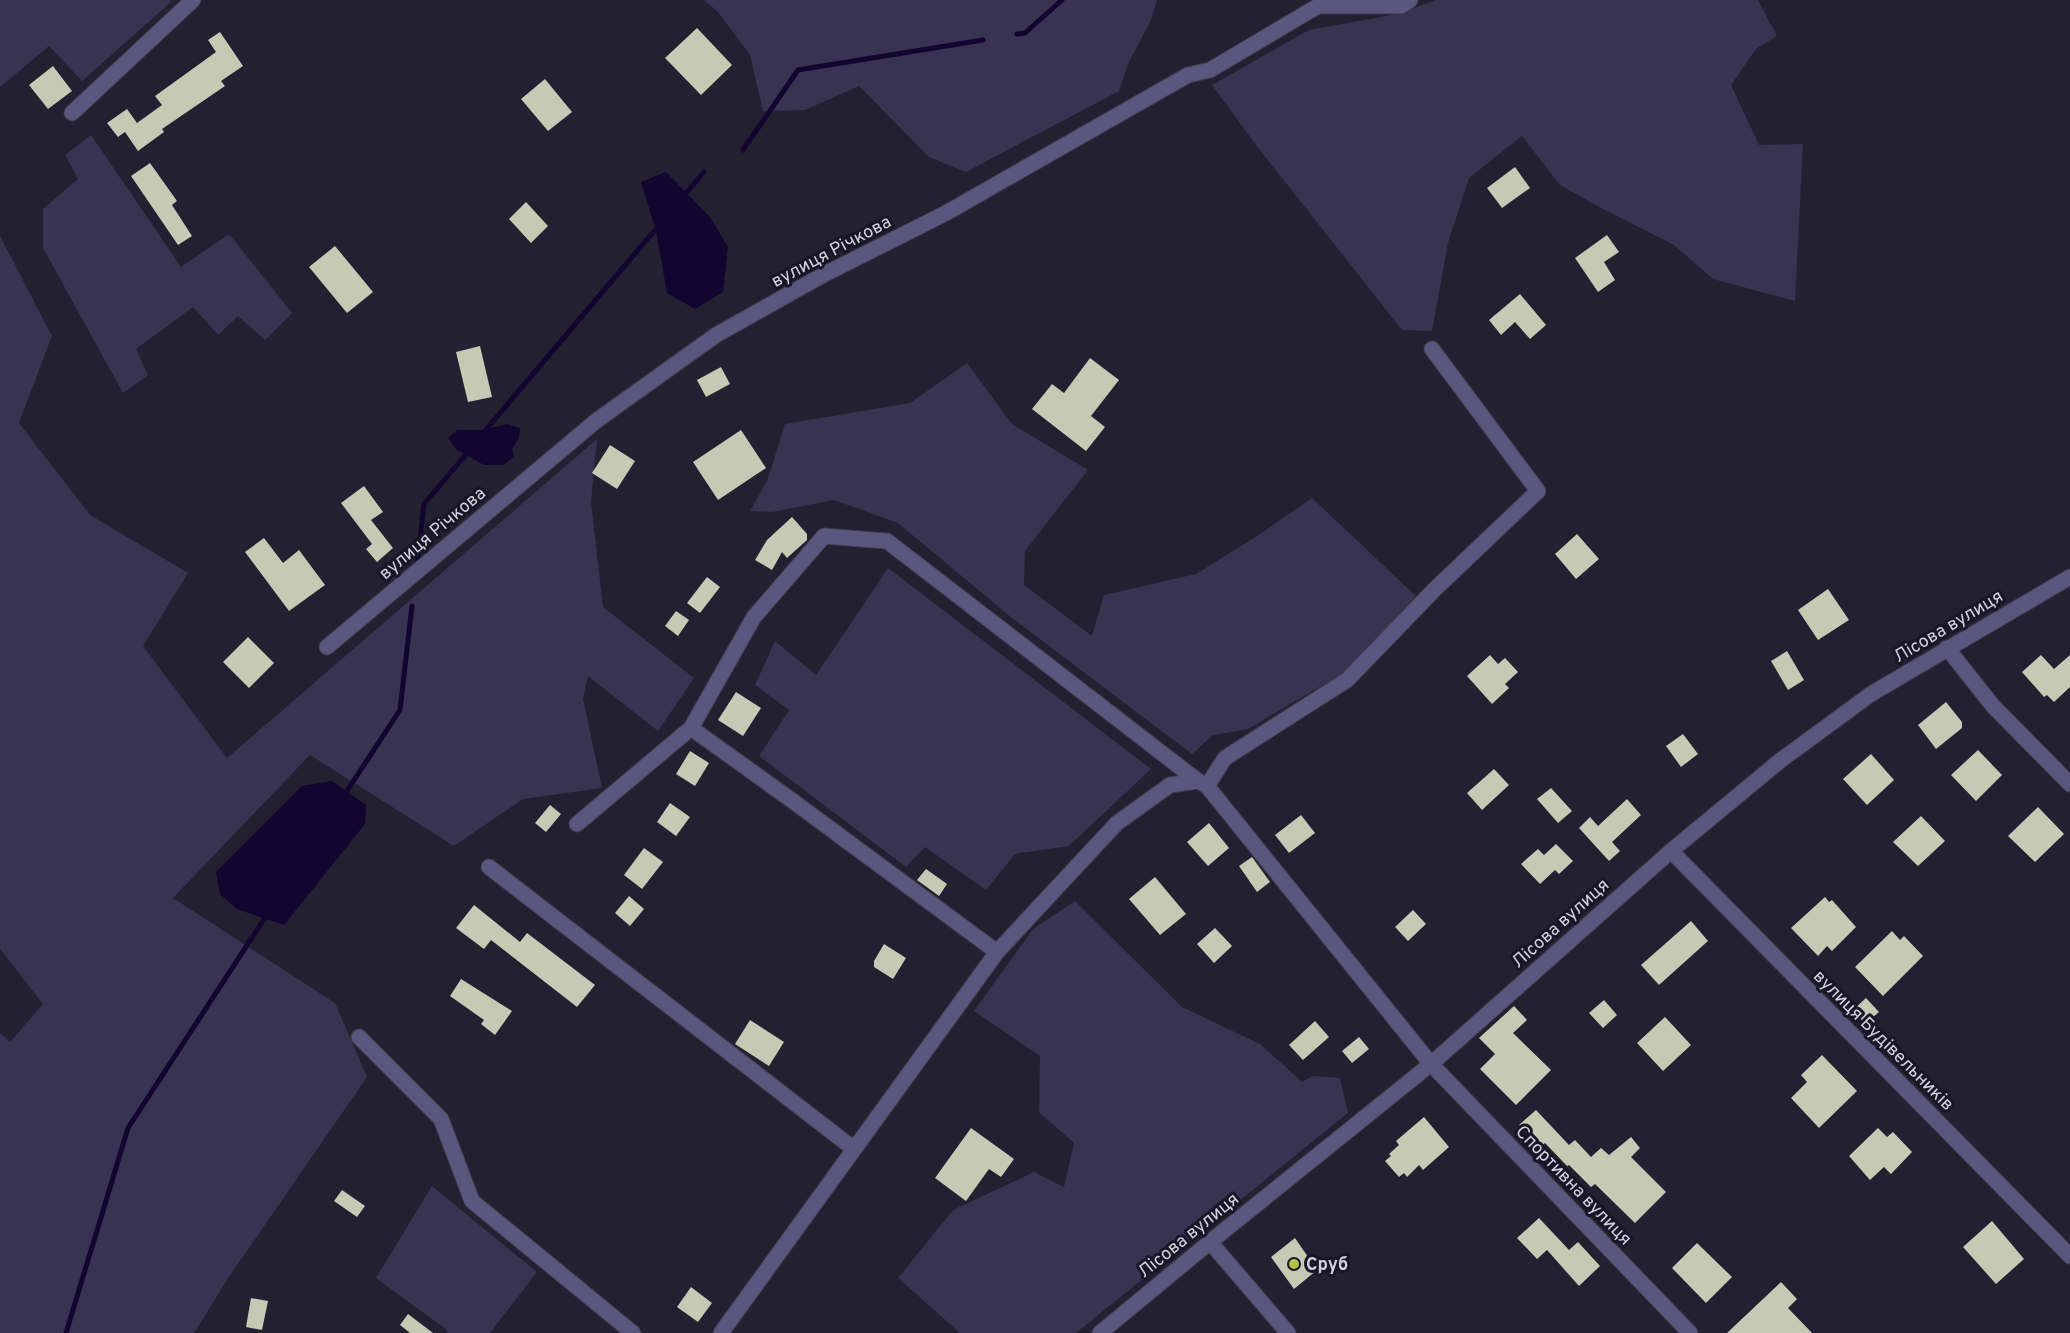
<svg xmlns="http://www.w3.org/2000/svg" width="2070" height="1333" font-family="Overpass,sans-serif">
  <rect width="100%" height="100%" fill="#222031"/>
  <g fill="#373351">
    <polygon points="0,0 170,0 171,2 82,81 49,46 0,87"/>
    <polygon points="704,0 1157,0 1151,20 1129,62 1119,91 966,172 929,157 859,86 805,110 763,111 750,55 718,12"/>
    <polygon points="1436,0 1758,0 1777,36 1756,49 1731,85 1759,145 1803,144 1795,301 1713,279 1674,245 1601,208 1560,185 1522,136 1469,178 1448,243 1432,331 1402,330 1256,145 1212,85 1309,30 1397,14"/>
    <polygon points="91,135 181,267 229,234 292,313 265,340 238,316 218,335 193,307 136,349 148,375 123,393 43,248 43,209 78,179 65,155"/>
    <polygon points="0,236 52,336 19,423 90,515 188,573 143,646 227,758 597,439 591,502 603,607 694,678 658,731 588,676 583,699 602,788 523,799 454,846 310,755 173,898 335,1003 367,1077 229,1277 194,1333 0,1333 0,1033 10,1042 43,1004 0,949"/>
    <polygon points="967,363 1012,424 1088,470 1025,551 1024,585 1092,636 1104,595 1196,574 1257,536 1312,498 1417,597 1367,659 1248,729 1213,735 1192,754 1012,618 898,523 834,500 772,512 750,511 767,481 785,424 910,403"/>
    <polygon points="888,568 1151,769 1069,846 1015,854 986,890 925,847 906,867 759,756 789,710 755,685 775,641 816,675"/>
    <polygon points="1075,901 1182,1007 1260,1044 1302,1082 1313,1076 1340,1078 1348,1113 1076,1333 960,1333 898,1278 953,1210 1034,1172 1064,1187 1074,1143 1039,1112 1040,1056 974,1011 1033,929"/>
    <polygon points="432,1186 537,1272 490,1333 446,1333 447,1330 376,1278"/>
  </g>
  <g fill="#120530">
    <polygon points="666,172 710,217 728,247 723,292 695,309 667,293 656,230 641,182"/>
    <polygon points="507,424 520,428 519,438 512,449 514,456 504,465 484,465 456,449 448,438 457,430 483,430"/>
    <polygon points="332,781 366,805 365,824 284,925 237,909 220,894 216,872 302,786"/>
  </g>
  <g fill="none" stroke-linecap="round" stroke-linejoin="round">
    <g stroke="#120530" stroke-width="5">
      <polyline points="1017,34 1025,33 1062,0"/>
      <polyline points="743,150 798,70 983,40"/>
      <polyline points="682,198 704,172"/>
      <polyline points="484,432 660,224"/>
      <polyline points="417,565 424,504 469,451"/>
      <polyline points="343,797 400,710 412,606"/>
      <polyline points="66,1333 128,1128 268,913"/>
    </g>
  </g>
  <g fill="#c6cab4">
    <polygon points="697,28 732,65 701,95 665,58"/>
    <polygon points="220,32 243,66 221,81 225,86 162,129 164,132 138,151 125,132 118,137 107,123 127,109 137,123 162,105 155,96 216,52 208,40"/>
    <polygon points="53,66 72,91 48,109 29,85"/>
    <polygon points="545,79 572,112 548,131 521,99"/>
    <polygon points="150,163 177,201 172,205 192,236 178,245 131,176"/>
    <polygon points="1515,167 1530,188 1502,208 1487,188"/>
    <polygon points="526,202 548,226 531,243 509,219"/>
    <polygon points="1607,235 1619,252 1604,262 1615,280 1598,292 1575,258"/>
    <polygon points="335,246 373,292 347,313 309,267"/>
    <polygon points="1520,294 1546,325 1530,339 1515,322 1501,335 1489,320"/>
    <polygon points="480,346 492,397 468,402 456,352"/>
    <polygon points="1090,358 1119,380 1091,416 1105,427 1086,451 1032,409 1052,384 1064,393"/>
    <polygon points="721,367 730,384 706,397 697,380"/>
    <polygon points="741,430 766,468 718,500 693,462"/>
    <polygon points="610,445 635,461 617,489 592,473"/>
    <polygon points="364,486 383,512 371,520 393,548 377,562 366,549 372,544 341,503"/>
    <polygon points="792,517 807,534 807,540 787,558 782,552 772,570 755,560 767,540"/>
    <polygon points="1577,534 1599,559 1576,579 1555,554"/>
    <polygon points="264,538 283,563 299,550 325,585 289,611 245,552"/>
    <polygon points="707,577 720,587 700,613 687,603"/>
    <polygon points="1828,589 1849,620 1818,640 1798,610"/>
    <polygon points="676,611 689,620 678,636 665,626"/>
    <polygon points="248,637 274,663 249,688 223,662"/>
    <polygon points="1787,651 1804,680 1788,690 1771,661"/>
    <polygon points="1490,655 1498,664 1505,658 1518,672 1505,684 1509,688 1492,704 1467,676"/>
    <polygon points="2041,655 2054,669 2070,655 2070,687 2054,702 2047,695 2044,697 2022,672"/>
    <polygon points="736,692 761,708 743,736 718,720"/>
    <polygon points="1946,702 1962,722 1962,728 1936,749 1918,725"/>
    <polygon points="1683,734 1698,754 1681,767 1666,746"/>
    <polygon points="1978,750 2002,775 1976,801 1951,775"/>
    <polygon points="690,751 709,763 695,786 676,774"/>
    <polygon points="1871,754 1894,780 1867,805 1843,779"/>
    <polygon points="1494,769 1509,785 1482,810 1467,793"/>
    <polygon points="1551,788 1572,811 1558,823 1537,799"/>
    <polygon points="1627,799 1641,815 1612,842 1620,851 1609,861 1579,828 1590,817 1598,826"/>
    <polygon points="670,803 690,817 676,836 657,822"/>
    <polygon points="550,805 561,814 546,832 535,823"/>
    <polygon points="2038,807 2064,834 2035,862 2008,836"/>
    <polygon points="1301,815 1315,833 1289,853 1275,835"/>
    <polygon points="1921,816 1945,841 1918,866 1893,842"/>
    <polygon points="1209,823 1229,848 1208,866 1187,842"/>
    <polygon points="1556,844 1573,861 1559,874 1555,870 1540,884 1521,864 1538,849 1544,855"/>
    <polygon points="644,848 663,862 642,889 624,875"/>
    <polygon points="1252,857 1270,882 1257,892 1239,866"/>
    <polygon points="926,869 947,884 939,896 917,880"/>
    <polygon points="1155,877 1186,914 1160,935 1129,899"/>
    <polygon points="629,896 644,909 630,926 615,913"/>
    <polygon points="1825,897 1829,902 1832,900 1856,927 1832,951 1827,946 1818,956 1791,928"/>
    <polygon points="474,905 520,942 527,933 595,985 577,1007 491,940 484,949 456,928"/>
    <polygon points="1413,910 1426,924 1408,941 1395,927"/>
    <polygon points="1691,921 1708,941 1659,985 1641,965"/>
    <polygon points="1215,928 1232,946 1214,963 1197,944"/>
    <polygon points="1892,931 1900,940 1904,936 1923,956 1883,996 1855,967"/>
    <polygon points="884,944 906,958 893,979 874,967 874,961"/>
    <polygon points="461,979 512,1011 495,1035 481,1024 484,1020 450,996"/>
    <polygon points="1866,998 1879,1012 1865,1024 1853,1010"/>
    <polygon points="1604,1000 1617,1015 1603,1028 1589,1013"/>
    <polygon points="1514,1006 1527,1020 1513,1033 1551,1070 1516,1105 1480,1069 1495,1054 1479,1038"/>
    <polygon points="1665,1017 1691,1045 1663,1071 1637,1043"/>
    <polygon points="750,1020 784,1042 769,1066 735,1044"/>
    <polygon points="1315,1021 1329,1037 1303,1060 1289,1045"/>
    <polygon points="1359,1037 1369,1049 1352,1063 1342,1051"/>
    <polygon points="1822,1055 1857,1091 1819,1128 1791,1098 1807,1082 1801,1075"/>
    <polygon points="1536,1110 1569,1145 1575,1140 1591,1157 1601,1148 1609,1155 1631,1137 1640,1148 1631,1157 1666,1192 1635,1223 1595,1184 1591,1187 1569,1165 1567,1166 1545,1143 1540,1147 1519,1125"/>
    <polygon points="1424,1117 1449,1147 1423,1170 1419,1165 1407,1177 1404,1173 1399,1177 1385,1161 1391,1156 1389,1154 1399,1145 1396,1141"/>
    <polygon points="971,1128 1014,1159 1001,1177 989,1169 966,1201 935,1178"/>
    <polygon points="1878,1128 1887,1137 1893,1132 1912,1152 1891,1174 1884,1167 1870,1180 1849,1156"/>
    <polygon points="342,1190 365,1206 357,1217 334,1201"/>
    <polygon points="1539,1218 1569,1250 1578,1242 1600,1266 1579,1286 1547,1250 1537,1259 1517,1238"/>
    <polygon points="1992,1221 2024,1259 1996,1284 1963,1247"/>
    <polygon points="1295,1238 1317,1270 1294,1289 1271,1257"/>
    <polygon points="1697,1243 1732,1277 1706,1303 1672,1268"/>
    <polygon points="1781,1282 1797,1299 1788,1308 1812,1333 1727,1333"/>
    <polygon points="691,1287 712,1303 698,1322 677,1307"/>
    <polygon points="251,1298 268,1301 262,1330 246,1327"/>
    <polygon points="408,1314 433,1333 410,1333 400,1325"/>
  </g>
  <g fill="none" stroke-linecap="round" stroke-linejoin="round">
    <defs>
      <g id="minor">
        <polyline points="72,113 193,0"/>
        <polyline points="327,647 596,421 716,335 823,275 946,213 1188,75 1210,70 1318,6 1401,6 1410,0"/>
        <polyline points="1947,648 1993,706 2070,784"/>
        <polyline points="691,728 790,799 997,952"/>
        <polyline points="1207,786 1225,758 1347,680 1435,589 1538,491 1432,349"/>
        <polyline points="577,824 691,728 754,617 824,536 887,541 1198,781"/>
        <polyline points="1671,851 2070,1256"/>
        <polyline points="489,867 854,1149"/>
        <polyline points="359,1037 441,1119 472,1201 633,1333"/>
        <polyline points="1210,1242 1288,1333"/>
        <polyline points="721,1333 997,952 1117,823 1170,785 1198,781 1207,786 1431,1064 1690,1333"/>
        <polyline points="1100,1333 1210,1242 1431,1064 1671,851 1781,760 1871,694 2070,577"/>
      </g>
    </defs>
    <use href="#minor" stroke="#3e3c4c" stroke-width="17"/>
    <use href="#minor" stroke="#5b567d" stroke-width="15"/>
  </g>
  <circle fill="#b4c24a" stroke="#191727" stroke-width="2" cx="1294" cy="1264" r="6"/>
  <g text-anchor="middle" stroke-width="6" stroke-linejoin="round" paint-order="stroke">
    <g font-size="18" fill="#d1d0dc" stroke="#191727">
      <text transform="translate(831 251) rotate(-28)" y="6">вулиця Річкова</text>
      <text transform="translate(432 533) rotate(-40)" y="6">вулиця Річкова</text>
      <text transform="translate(1948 626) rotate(-31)" y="6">Лісова вулиця</text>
      <text transform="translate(1560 923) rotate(-42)" y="6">Лісова вулиця</text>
      <text transform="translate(1884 1040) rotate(45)" y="6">вулиця Будівельників</text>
      <text transform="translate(1574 1185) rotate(46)" y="6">Спортивна вулиця</text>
      <text transform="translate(1188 1235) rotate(-39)" y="6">Лісова вулиця</text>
    </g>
    <g font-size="18" font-weight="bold" fill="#d1d0dc" stroke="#191727" text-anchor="start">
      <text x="1306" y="1270">Сруб</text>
    </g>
  </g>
</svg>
